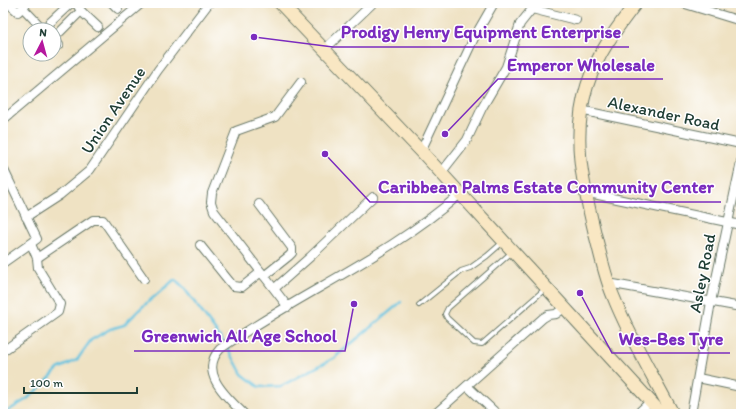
<svg xmlns="http://www.w3.org/2000/svg" width="744" height="417" font-family="Itim,sans-serif">
  <rect width="100%" height="100%" fill="#fff"/>
  <filter id="ink" filterUnits="userSpaceOnUse"><feTurbulence type="fractalNoise" baseFrequency=".025" numOctaves="2"/><feDisplacementMap in="SourceGraphic" scale="8" xChannelSelector="R" yChannelSelector="G"/><feConvolveMatrix kernelMatrix="1 2 1 2 8 2 1 2 1" color-interpolation-filters="sRGB"/></filter>
  <filter id="wash" filterUnits="userSpaceOnUse"><feTurbulence type="fractalNoise" baseFrequency=".012" numOctaves="4" result="noise"/><feDisplacementMap in="SourceGraphic" scale="16" xChannelSelector="R" yChannelSelector="G"/><feGaussianBlur stdDeviation="0.9" result="paint"/><feColorMatrix in="noise" values="0 0 0 0 0 0 0 0 0 0 0 0 0 0 0 0 0 1.4 0 .05"/><feComposite in="paint" operator="in"/></filter>
  <g filter="url(#wash)">
    <rect width="100%" height="100%" fill="#efe2c3"/>
    <g fill="none" stroke-linecap="round" stroke-linejoin="round">
      <polyline stroke="#60c1de" stroke-width="2.5" points="3,414 27,399 45,383 58,369 77,360 91,340 110,329 124,325 141,308 175,279 184,288 228,348 242,374 259,387 281,386 334,358 401,302"/>
    </g>
  </g>
  <g filter="url(#ink)">
    <g fill="none" stroke-linecap="round" stroke-linejoin="round">
      <defs>
        <g id="lane">
          <polyline points="512,252 448,308 445,314 447,318 474,343 482,344 545,289"/>
          <polyline points="419,305 461,271 470,268 487,256 503,242"/>
        </g>
        <g id="street">
          <polyline points="8,3 18,12 27,3"/>
          <polyline points="76,3 81,11 98,27"/>
          <polyline points="112,3 118,9"/>
          <polyline points="682,3 741,21"/>
          <polyline points="23,8 44,30"/>
          <polyline points="43,29 71,3"/>
          <polyline points="54,38 81,11"/>
          <polyline points="54,40 59,45"/>
          <polyline points="324,50 373,3"/>
          <polyline points="580,110 741,144"/>
          <polyline points="3,120 142,3"/>
          <polyline points="421,151 475,36 494,3"/>
          <polyline points="3,168 37,239 3,263"/>
          <polyline points="441,173 467,140 482,108 506,67 520,24 532,9 576,20"/>
          <polyline points="584,192 741,225"/>
          <polyline points="259,204 292,248 292,253 289,256 264,276"/>
          <polyline points="26,217 60,195 90,170 158,70 209,3"/>
          <polyline points="200,245 233,286 242,287 261,272"/>
          <polyline points="37,258 93,220 103,220 144,279"/>
          <polyline points="608,283 741,307"/>
          <polyline points="275,288 310,257 373,197"/>
          <polyline points="288,307 214,211 211,202 212,193 236,131 275,117 301,82"/>
          <polyline points="3,351 58,312 60,304 38,268 37,258 31,244"/>
          <polyline points="698,378 741,387"/>
          <polyline points="467,386 497,414"/>
          <path d="M 244,414 C 227,397 198,373 220,349 C 298,294 388,257 460,194"/>
          <polyline points="435,414 543,318 548,315 556,314 564,308"/>
          <polyline points="637,414 650,402"/>
          <polyline points="691,414 711,302 741,162"/>
        </g>
        <g id="secondary">
          <polyline points="280,3 421,151 662,414"/>
          <path d="M 636,3 C 616,29 597,54 587,86 C 571,137 583,184 595,234 C 601,256 605,278 614,298 C 630,338 653,376 673,414"/>
        </g>
      </defs>
      <use href="#lane" stroke="#687766" stroke-width="6"/>
      <use href="#street" stroke="#687766" stroke-width="10"/>
      <use href="#secondary" stroke="#687766" stroke-width="14"/>
      <use href="#lane" stroke="#fff" stroke-width="4"/>
      <use href="#street" stroke="#fff" stroke-width="8"/>
      <use href="#secondary" stroke="#f9e7c3" stroke-width="12"/>
    </g>
  </g>
  <g text-anchor="middle" stroke-width="3" stroke-linejoin="round" paint-order="stroke">
    <g font-size="17" fill="#1f3d34" stroke="#fff">
      <text transform="translate(113 110) rotate(-56)" y="6">Union Avenue</text>
      <text transform="translate(664 113) rotate(12)" y="6">Alexander Road</text>
      <text transform="translate(702 273) rotate(-79)" y="6">Asley Road</text>
    </g>
  </g>
  <path fill="none" stroke="#7b2cbf" stroke-width="1.5" d="M254 37L333 47H629M445 134L498 79H663M325 154L370 202H721M354 304L345 351H134M580 293L612 353H730"/>
  <g fill="#7b2cbf" stroke="#fff" stroke-width="1.5">
    <circle cx="254" cy="37" r="4"/>
    <circle cx="445" cy="134" r="4"/>
    <circle cx="325" cy="154" r="4"/>
    <circle cx="354" cy="304" r="4"/>
    <circle cx="580" cy="293" r="4"/>
  </g>
  <g font-size="18" text-anchor="middle" font-weight="bold" fill="#7b2cbf" stroke="#fff" stroke-width="3" stroke-linejoin="round" paint-order="stroke">
    <text x="481" y="38">Prodigy Henry Equipment Enterprise</text>
    <text x="581" y="71">Emperor Wholesale</text>
    <text x="546" y="193">Caribbean Palms Estate Community Center</text>
    <text x="239" y="342">Greenwich All Age School</text>
    <text x="671" y="345">Wes-Bes Tyre</text>
  </g>
  <rect width="744" height="417" fill="none" stroke="#fff" stroke-width="16"/>
  <g transform="translate(42 42) rotate(6)"><circle r="19" fill="#ffffff" stroke="#a5b1ae"/>
  <path d="M0-3L7 15L0 10L-7 15Z" fill="#b5179e"/>
  <text y="-6" font-size="11" font-weight="bold" text-anchor="middle" fill="#1f3d34">N</text>
  </g>
  <path d="M24 387v6h113v-6" fill="none" stroke="#1f3d34" stroke-width="2"/>
  <text x="30" y="387" font-size="12" fill="#1f3d34" stroke="#ffffff" stroke-width="3" paint-order="stroke">100 m</text>
</svg>
